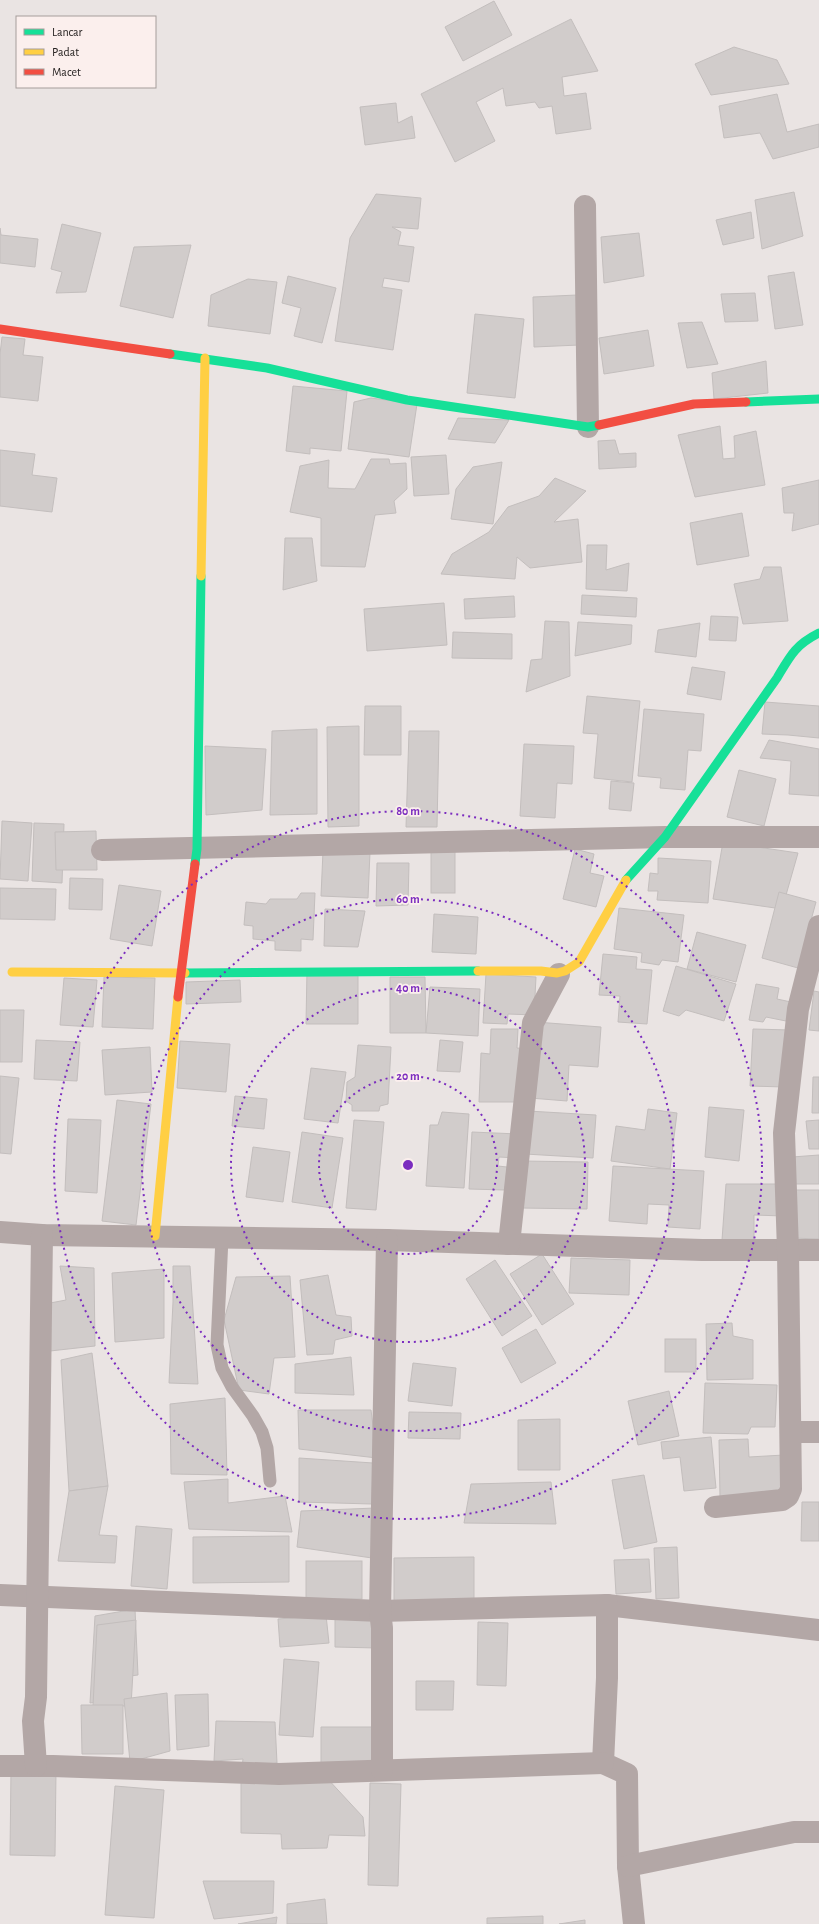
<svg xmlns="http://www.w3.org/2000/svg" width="819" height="1924" font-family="'Alegreya Sans',sans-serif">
  <rect width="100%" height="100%" fill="#eae4e3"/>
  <g fill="#d1cccb" stroke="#c3bebd">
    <polygon points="494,1 512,35 463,61 445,27"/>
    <polygon points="571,19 598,71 562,77 564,96 586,93 591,129 556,134 552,106 539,108 535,102 506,106 503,88 476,102 495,141 455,162 421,94"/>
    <polygon points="734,47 777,60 789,84 711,95 695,64"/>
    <polygon points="777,94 787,132 819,124 819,147 773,159 760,133 724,138 719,106"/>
    <polygon points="396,103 398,123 412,116 415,138 365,145 360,107"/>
    <polygon points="794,192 803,236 762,249 755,200"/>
    <polygon points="376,194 421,198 418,229 392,227 401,232 398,245 414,247 409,282 384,278 382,287 402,290 393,350 335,341 350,238"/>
    <polygon points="751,212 754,238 723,245 716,220"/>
    <polygon points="62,224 101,233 86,292 56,293 62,272 51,269"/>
    <polygon points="0,228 1,235 38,239 35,267 0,263"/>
    <polygon points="639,233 644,276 604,283 601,237"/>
    <polygon points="191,245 173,318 120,306 134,247"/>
    <polygon points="794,272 803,325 775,329 768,276"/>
    <polygon points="288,276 336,288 322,343 294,336 301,308 282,303"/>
    <polygon points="248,279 277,282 270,334 208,326 211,295"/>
    <polygon points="755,293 758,321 725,322 721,294"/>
    <polygon points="577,295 579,345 534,347 533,297"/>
    <polygon points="475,314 524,319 515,398 467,393"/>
    <polygon points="702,322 718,364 687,368 678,323"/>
    <polygon points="648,330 654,366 604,374 599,338"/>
    <polygon points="2,337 25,339 23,355 43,357 38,401 0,397 0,354"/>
    <polygon points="766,361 768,393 714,399 712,373"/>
    <polygon points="293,386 347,391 341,451 310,448 310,454 286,451"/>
    <polygon points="371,398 417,404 409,457 348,449 354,402"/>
    <polygon points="458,418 509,420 495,443 448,439"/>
    <polygon points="720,426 723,459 735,458 734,436 756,431 765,485 695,497 678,435"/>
    <polygon points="615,440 619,454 636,453 636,467 599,469 598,441"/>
    <polygon points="0,450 35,454 32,475 57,478 52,512 0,506"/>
    <polygon points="446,455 449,494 414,496 411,457"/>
    <polygon points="371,459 389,459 390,464 406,463 407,489 394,501 396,513 375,515 365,567 321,566 321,518 290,512 300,466 329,460 328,488 355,489"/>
    <polygon points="502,462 493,524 451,519 456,489 473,467"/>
    <polygon points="555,478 586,491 554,522 578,519 582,562 530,568 517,557 515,579 441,574 452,554 489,532 508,507 539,496"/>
    <polygon points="819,480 819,524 792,531 794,513 784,513 782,488"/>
    <polygon points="742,513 749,556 697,565 690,523"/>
    <polygon points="285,538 312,538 317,581 283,590"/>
    <polygon points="587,545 607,545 606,570 629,563 627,591 586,589"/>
    <polygon points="764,567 781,567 788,621 743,624 734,584 760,579"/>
    <polygon points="582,595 637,598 636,617 581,614"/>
    <polygon points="514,596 515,617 465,619 464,599"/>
    <polygon points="444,603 447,645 367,651 364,609"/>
    <polygon points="711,616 738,617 736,641 709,640"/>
    <polygon points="545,621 569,622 570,676 526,692 531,660 542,659"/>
    <polygon points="578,622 632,625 631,644 575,656"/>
    <polygon points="700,623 696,657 655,652 658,630"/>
    <polygon points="453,632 512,634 512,659 452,658"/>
    <polygon points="692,667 725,672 721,700 687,694"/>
    <polygon points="587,696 640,701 632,782 594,778 598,734 583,733"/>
    <polygon points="765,702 819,706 819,738 788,735 762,734"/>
    <polygon points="365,706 401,706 401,755 364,755"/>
    <polygon points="644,709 704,714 701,751 688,750 685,790 660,788 661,778 638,776"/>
    <polygon points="359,726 359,826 328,827 327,727"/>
    <polygon points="317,729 317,814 270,815 272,731"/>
    <polygon points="409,731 439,731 437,827 406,827"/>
    <polygon points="769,740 819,749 819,796 789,794 791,761 760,758"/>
    <polygon points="524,744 574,746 572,784 557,783 555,818 520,816"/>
    <polygon points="205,746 266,749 262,810 206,815"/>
    <polygon points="739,770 776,779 764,826 727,817"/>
    <polygon points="611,781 634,783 631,811 609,809"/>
    <polygon points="2,821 32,823 28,881 0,879"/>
    <polygon points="34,823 64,824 62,883 32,881"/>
    <polygon points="96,831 97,870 56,870 55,832"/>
    <polygon points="723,842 798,853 782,909 713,899"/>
    <rect x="431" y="849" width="24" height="44"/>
    <polygon points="575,849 594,854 590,873 604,876 596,907 563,899"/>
    <polygon points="323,851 370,852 368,898 321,896"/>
    <polygon points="658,858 711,861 708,903 657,900 658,891 648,891 650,873 658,874"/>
    <polygon points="377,863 409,863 408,905 376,906"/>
    <polygon points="70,878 103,879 102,910 69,909"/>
    <polygon points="119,885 161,891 152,946 110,939"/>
    <polygon points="0,888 56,889 55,920 0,919"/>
    <polygon points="779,892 816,902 798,968 762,958"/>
    <polygon points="301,893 315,893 313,940 301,939 301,951 275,950 275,941 253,939 253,926 244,925 246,902 266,904 270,899 297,899"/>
    <polygon points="619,908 684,915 678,962 662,960 659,965 641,962 642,953 614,949"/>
    <polygon points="325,909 365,911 358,947 324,946"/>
    <polygon points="434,914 478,917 476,954 432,952"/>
    <polygon points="697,932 746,945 736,982 687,969"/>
    <polygon points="603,954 637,957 636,969 652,970 647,1024 618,1022 620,996 599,995"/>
    <polygon points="676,966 736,984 724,1021 686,1010 679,1016 663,1011"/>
    <polygon points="307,970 358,970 358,1024 306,1024"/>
    <polygon points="486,974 536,977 534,1015 508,1014 507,1024 483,1023"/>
    <polygon points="104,977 155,978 153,1029 102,1027"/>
    <polygon points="390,977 425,977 426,1033 390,1033"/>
    <polygon points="64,978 97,980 93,1027 60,1025"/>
    <polygon points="240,980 241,1002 186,1004 186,982"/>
    <polygon points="756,984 779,988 777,999 791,1002 791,1022 766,1017 763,1022 749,1020"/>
    <polygon points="430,987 480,989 478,1036 426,1033"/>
    <polygon points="814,991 819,992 819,1031 809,1030"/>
    <polygon points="0,1010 24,1010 22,1062 0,1062"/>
    <polygon points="536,1022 601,1027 598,1067 569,1065 567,1101 530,1098"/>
    <polygon points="491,1029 518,1029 517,1048 527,1049 516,1102 479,1102 481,1053 490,1054"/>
    <polygon points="753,1029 790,1030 784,1087 750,1086"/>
    <polygon points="36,1040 80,1042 77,1081 34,1079"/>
    <polygon points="440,1040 463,1042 460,1072 437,1071"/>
    <polygon points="180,1041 230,1044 226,1092 177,1088"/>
    <polygon points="358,1045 391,1047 388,1104 380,1106 379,1111 352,1111 352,1105 346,1101 347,1082 355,1077"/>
    <polygon points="150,1047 152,1092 105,1095 102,1050"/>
    <polygon points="311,1068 346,1072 338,1123 304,1119"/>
    <polygon points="0,1076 19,1078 11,1154 0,1153"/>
    <polygon points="813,1077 819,1077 819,1113 812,1113"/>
    <polygon points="235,1096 267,1099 264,1129 232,1126"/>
    <polygon points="117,1100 151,1104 136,1225 102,1221"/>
    <polygon points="709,1107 744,1110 739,1161 705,1157"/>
    <polygon points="648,1109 677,1113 670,1169 611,1161 616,1126 645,1130"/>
    <polygon points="528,1111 596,1115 593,1158 525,1154"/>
    <polygon points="442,1112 469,1114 464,1188 426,1186 430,1125 438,1125"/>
    <polygon points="68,1119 101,1120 97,1193 65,1191"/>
    <polygon points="354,1120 384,1122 376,1210 346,1208"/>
    <polygon points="819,1120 819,1149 809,1149 806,1121"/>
    <polygon points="302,1132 343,1138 332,1208 292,1202"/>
    <polygon points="472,1132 518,1134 517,1158 499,1157 498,1166 507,1167 505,1190 469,1189"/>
    <polygon points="253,1147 290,1152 283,1202 246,1197"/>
    <polygon points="819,1155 819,1184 794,1184 792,1157"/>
    <polygon points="522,1161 588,1162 587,1209 521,1208"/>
    <polygon points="613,1166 704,1171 700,1229 668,1227 669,1205 648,1204 647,1224 609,1221"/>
    <polygon points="726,1184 786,1184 783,1216 754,1215 754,1243 722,1240"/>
    <polygon points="792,1190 819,1190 819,1239 792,1238"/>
    <polygon points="542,1254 574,1304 542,1325 510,1274"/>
    <polygon points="571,1258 630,1260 629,1295 569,1293"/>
    <polygon points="495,1260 532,1316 502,1336 466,1279"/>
    <polygon points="60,1266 94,1268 95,1346 50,1351 45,1304 66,1300"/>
    <polygon points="173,1266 190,1266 198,1384 169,1383 173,1302"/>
    <polygon points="164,1269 164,1338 115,1342 112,1273"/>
    <polygon points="328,1275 336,1315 351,1317 352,1336 335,1340 333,1354 307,1355 300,1280"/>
    <polygon points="290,1276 295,1357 274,1358 269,1394 239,1390 224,1320 236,1277"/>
    <polygon points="732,1323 733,1336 753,1340 753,1379 707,1380 706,1324"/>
    <polygon points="536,1329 556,1363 521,1383 502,1348"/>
    <rect x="665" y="1339" width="31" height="33"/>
    <polygon points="92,1353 108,1486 69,1491 61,1360"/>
    <polygon points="351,1357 354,1395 295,1393 295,1364"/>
    <polygon points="413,1363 456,1368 452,1406 408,1401"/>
    <polygon points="705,1383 777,1385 775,1427 751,1427 748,1434 703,1433"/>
    <polygon points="669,1391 679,1436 638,1445 628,1401"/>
    <polygon points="225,1398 227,1475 171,1474 170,1404"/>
    <polygon points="298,1410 371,1410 377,1458 299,1449"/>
    <polygon points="409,1412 461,1413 460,1439 408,1438"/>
    <polygon points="560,1419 560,1470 518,1470 518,1420"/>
    <polygon points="711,1437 716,1488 684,1491 680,1457 663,1459 661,1442"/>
    <polygon points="748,1439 749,1457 784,1455 786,1495 720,1497 719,1440"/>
    <polygon points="299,1458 373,1463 372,1504 299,1502"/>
    <polygon points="644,1475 657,1542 624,1549 612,1480"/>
    <polygon points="228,1479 228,1503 285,1496 292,1532 189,1529 184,1482"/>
    <polygon points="551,1482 556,1524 464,1523 471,1484"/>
    <polygon points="108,1486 99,1535 117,1536 115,1563 58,1561 69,1491"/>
    <polygon points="802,1502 819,1502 819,1541 801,1541"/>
    <polygon points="375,1508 372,1558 297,1547 301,1511"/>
    <polygon points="136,1526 172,1529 167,1589 131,1586"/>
    <polygon points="289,1536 289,1582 193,1583 193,1537"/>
    <polygon points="677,1547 679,1598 656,1599 654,1548"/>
    <polygon points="474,1557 474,1601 394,1602 394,1558"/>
    <polygon points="649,1559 651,1592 616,1594 614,1560"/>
    <rect x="306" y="1561" width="56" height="38"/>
    <polygon points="135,1609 138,1675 122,1677 121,1699 90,1703 95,1616"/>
    <polygon points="326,1615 329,1643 280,1647 278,1619"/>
    <polygon points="375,1615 377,1648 335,1647 335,1618"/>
    <polygon points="136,1620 131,1706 93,1706 97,1625"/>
    <polygon points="478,1622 508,1623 506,1686 477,1685"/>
    <polygon points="284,1659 319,1662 313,1737 279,1735"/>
    <polygon points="416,1681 454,1681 453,1710 416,1710"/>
    <polygon points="167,1693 170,1751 130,1762 124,1699"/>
    <polygon points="208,1694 209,1746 177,1750 175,1695"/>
    <polygon points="81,1705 123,1705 123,1754 82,1754"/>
    <polygon points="216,1721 275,1722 277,1763 242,1768 243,1759 214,1761"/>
    <polygon points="321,1727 372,1727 374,1769 321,1769"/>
    <polygon points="11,1770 56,1771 55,1856 10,1855"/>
    <polygon points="325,1776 363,1817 365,1836 329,1835 327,1848 282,1849 281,1834 241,1833 241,1782"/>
    <polygon points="370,1783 401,1784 398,1886 368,1885"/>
    <polygon points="115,1786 164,1790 154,1918 105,1915"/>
    <polygon points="203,1881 274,1881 273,1913 214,1919"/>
    <polygon points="325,1899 327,1924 287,1924 287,1904"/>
    <polygon points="543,1916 543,1924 487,1924 487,1918"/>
    <polygon points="277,1917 276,1924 238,1924"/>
    <polygon points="585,1920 585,1924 559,1924"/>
  </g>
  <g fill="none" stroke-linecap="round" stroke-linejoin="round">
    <polyline stroke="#b3a7a6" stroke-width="13" points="222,1238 217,1345 222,1368 232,1387 253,1416 262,1432 267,1448 270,1481"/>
    <g stroke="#b3a7a6" stroke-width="22">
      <polyline points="585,206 588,427"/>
      <polyline points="102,850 665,837 819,837"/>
      <polyline points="0,1232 42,1235 387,1240 702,1250 819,1250"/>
      <polyline points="509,1244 533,1023 559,974"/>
      <polyline points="791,1432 819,1432"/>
      <polyline points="715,1507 782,1500 788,1496 791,1489 788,1250 784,1133 798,1009 819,926"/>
      <polyline points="0,1595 380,1611 607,1605 819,1630"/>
      <polyline points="607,1605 607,1678 603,1763 627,1774 628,1866 634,1924"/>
      <polyline points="0,1766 53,1766 279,1774 603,1763"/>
      <polyline points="36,1766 33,1721 36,1697 42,1235"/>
      <polyline points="382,1770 382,1628 380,1611 387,1240"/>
      <polyline points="628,1866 794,1832 819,1832"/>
    </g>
    <g stroke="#16e098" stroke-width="9">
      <polyline points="170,354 267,368 407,400 588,427 599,425"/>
      <polyline points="746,402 819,399"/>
      <polyline points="195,864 197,849 201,576"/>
      <path d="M 626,880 L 665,837 L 777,678 C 790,656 795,645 819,633"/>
      <polyline points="185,973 478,971"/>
    </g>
    <g stroke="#ffcf43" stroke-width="9">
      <polyline points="201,576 205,358"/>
      <polyline points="478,971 541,971 557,973 565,971 579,962 626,880"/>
      <polyline points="12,972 185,973"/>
      <polyline points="155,1236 178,997"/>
    </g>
    <g stroke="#f24e42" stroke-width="9">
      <polyline points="0,329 170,354"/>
      <polyline points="599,425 694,404 746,402"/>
      <polyline points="178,997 195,864"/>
    </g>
  </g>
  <g fill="none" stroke="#7b2cbf" stroke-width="2" stroke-dasharray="2 4">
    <circle cx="408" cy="1165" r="89"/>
    <circle cx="408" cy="1165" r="177"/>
    <circle cx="408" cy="1165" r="266"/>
    <circle cx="408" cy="1165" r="354"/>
  </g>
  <circle cx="408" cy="1165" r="6" fill="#7b2cbf" stroke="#fbefed" stroke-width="2"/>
  <g font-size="12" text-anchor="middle" font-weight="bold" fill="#7b2cbf" stroke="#fbefed" stroke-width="3.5" stroke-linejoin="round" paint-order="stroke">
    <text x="408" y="815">80 m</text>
    <text x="408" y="903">60 m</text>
    <text x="408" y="992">40 m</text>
    <text x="408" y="1080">20 m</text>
  </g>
  <rect x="16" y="16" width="140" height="72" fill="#fbefed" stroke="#a59d9b"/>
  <rect x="24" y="29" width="20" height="6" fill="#16e098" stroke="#a59d9b"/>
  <text x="52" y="36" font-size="12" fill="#252120">Lancar</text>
  <rect x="24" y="49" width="20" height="6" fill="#ffcf43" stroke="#a59d9b"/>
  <text x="52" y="56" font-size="12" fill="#252120">Padat</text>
  <rect x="24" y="69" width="20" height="6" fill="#f24e42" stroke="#a59d9b"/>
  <text x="52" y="76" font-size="12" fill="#252120">Macet</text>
</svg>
